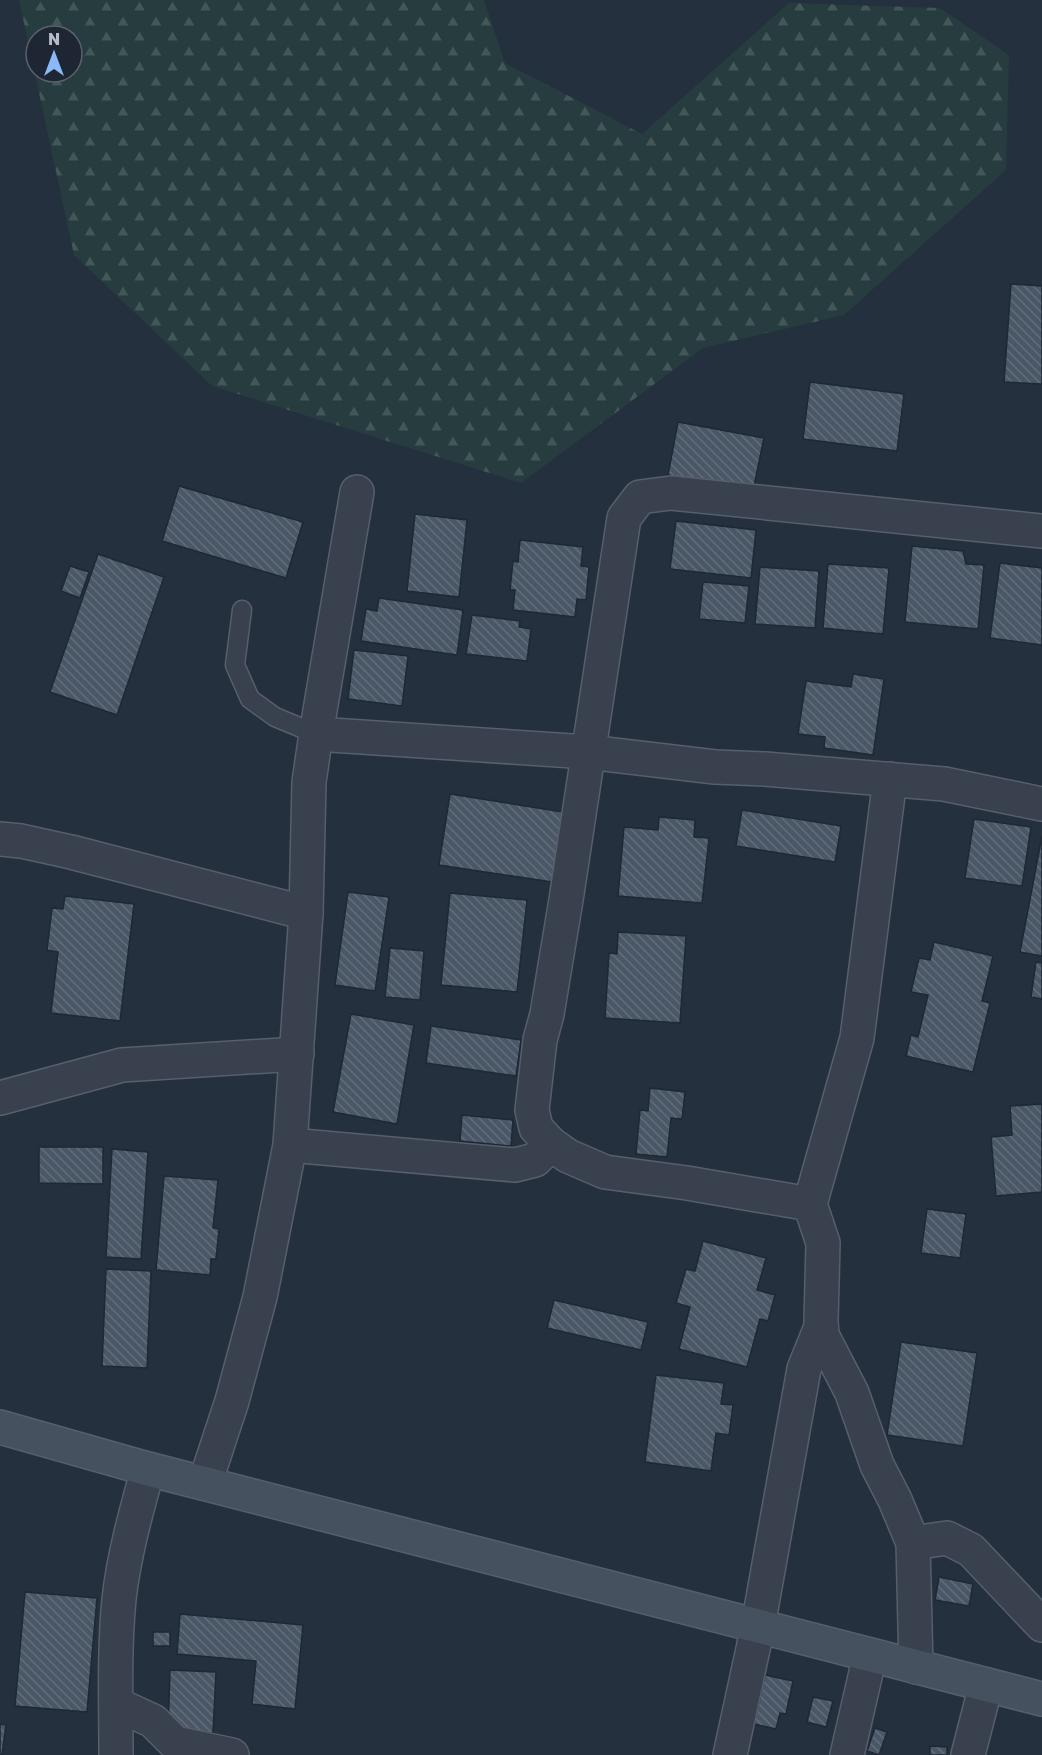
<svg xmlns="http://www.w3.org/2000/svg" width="1042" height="1755" font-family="'Golos Text',sans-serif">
  <defs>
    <pattern id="forest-firs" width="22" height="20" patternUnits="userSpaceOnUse" patternTransform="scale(1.5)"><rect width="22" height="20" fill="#263c3e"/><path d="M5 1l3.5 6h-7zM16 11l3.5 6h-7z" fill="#435658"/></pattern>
    <pattern id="building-back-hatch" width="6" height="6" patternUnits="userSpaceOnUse" patternTransform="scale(1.5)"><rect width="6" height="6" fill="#4a5766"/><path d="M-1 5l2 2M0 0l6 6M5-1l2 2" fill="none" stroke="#626d7a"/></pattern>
  </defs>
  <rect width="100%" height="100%" fill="#24303d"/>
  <path fill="url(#forest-firs)" fill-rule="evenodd" d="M 19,0 L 484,0 L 505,63 L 642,134 L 789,3 L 940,8 L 1009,55 L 1006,170 L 844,315 L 703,348 L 521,483 L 212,386 L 74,255 ZM 36,36 L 72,36 L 72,72 L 36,72 Z"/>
  <g fill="url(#building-back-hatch)" stroke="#1f2834" stroke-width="1.5">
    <polygon points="1011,284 1042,286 1042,384 1004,382"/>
    <polygon points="810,382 904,394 897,451 803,439"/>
    <polygon points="678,422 764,438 753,491 668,475"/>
    <polygon points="179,486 303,522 286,578 162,541"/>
    <polygon points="415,514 467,520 459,597 407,591"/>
    <polygon points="676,521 756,530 751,578 670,569"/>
    <polygon points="520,540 583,547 581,566 589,567 586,600 577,599 575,617 513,610 515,590 510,590 513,561 518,562"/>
    <polygon points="912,546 963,551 966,564 984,565 978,629 905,622"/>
    <polygon points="98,554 164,577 117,715 50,692"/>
    <polygon points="1000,563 1042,568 1042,645 990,638"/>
    <polygon points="828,564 889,568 883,634 823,628"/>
    <polygon points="70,566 89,572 80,598 61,591"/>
    <polygon points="760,567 819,571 815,628 755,624"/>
    <polygon points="703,582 749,586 745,623 699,619"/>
    <polygon points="379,598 463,610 457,655 361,641 366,609 377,611"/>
    <polygon points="472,615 520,621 519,627 531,629 527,661 466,654"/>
    <polygon points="354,650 408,656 402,706 348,699"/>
    <polygon points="853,674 884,679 873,755 824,748 825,737 798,734 806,681 851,687"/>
    <polygon points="450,794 563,812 552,882 439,865"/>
    <polygon points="742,810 841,826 835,862 736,846"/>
    <polygon points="659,817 695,820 694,837 709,838 702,903 618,896 624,827 658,830"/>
    <polygon points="974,819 1031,827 1022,886 965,878"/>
    <polygon points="1042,836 1042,956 1020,952"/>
    <polygon points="348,892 389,897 375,991 335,985"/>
    <polygon points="450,893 527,900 517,992 441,985"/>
    <polygon points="65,896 134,904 120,1021 51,1013 58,952 47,950 52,908 63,909"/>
    <polygon points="618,932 686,936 680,1023 605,1018 609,953 617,954"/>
    <polygon points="934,942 993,956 982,1001 990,1003 973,1072 906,1056 911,1035 918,1037 928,995 911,992 919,958 930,960"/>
    <polygon points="390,948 424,951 420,1000 385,997"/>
    <polygon points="1036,962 1042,963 1042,999 1031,997"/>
    <polygon points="351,1014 414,1025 397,1124 333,1112"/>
    <polygon points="431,1026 521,1040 516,1076 426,1063"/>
    <polygon points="650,1088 685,1092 682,1119 671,1118 667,1157 636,1154 640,1110 648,1111"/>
    <polygon points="1042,1104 1042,1192 996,1196 991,1137 1012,1135 1010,1106"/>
    <polygon points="462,1115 513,1120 511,1146 460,1141"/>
    <polygon points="39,1147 103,1147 103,1184 39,1183"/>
    <polygon points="112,1149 148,1152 141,1259 106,1257"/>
    <polygon points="164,1176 218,1180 213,1228 219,1229 216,1259 211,1259 210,1275 156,1270"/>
    <polygon points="927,1209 966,1214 960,1258 921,1253"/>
    <polygon points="703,1241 766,1258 757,1290 775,1295 768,1321 760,1319 747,1367 679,1349 690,1307 676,1303 686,1269 695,1271"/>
    <polygon points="106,1269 151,1271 147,1368 102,1366"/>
    <polygon points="554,1300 648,1322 641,1350 547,1328"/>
    <polygon points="901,1342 977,1353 963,1446 887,1435"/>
    <polygon points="656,1375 724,1383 721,1404 733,1405 729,1435 716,1433 711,1471 645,1462"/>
    <polygon points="939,1577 973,1584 969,1606 935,1600"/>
    <polygon points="25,1592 97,1598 87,1712 15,1706"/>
    <polygon points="180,1614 303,1625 295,1709 252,1704 256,1661 177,1654"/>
    <rect x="153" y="1632" width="17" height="14"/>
    <polygon points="170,1670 216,1672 213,1733 168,1731"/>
    <polygon points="765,1675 793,1681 786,1714 780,1713 776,1729 754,1724"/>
    <polygon points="813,1697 833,1701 826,1727 807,1722"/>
    <polygon points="0,1724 6,1725 2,1755 0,1755"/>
    <polygon points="875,1728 887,1732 879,1755 867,1751"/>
    <polygon points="930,1746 947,1747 947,1755 930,1755"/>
  </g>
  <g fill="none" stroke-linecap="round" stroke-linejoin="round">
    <defs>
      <polyline id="lane" points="242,610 235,665 250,699 275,717 316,734"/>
      <g id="street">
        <polyline points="316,734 588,752 715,767 765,769 944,784 1042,804"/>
        <polyline points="890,779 857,1038 810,1204 823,1243 821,1321 822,1335 852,1393 877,1465 895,1500 913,1543 916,1667"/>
        <polyline points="0,839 21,841 71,852 306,913"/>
        <polyline points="0,1098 122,1065 297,1054"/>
        <polyline points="290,1145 515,1165 535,1160 551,1144"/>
        <polyline points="810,1204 687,1183 605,1172 568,1156 551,1144 536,1128 532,1110 540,1040 547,1014 566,900 624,518 640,497 671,493 1042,531"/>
        <polyline points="205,1483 232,1401 260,1297 290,1145 306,913 309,782 316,734 357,492"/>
        <polyline points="913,1543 947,1538 971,1550 1042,1625"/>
        <polyline points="116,1704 153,1721 175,1743 232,1755"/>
        <path d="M 116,1755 C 116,1703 114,1651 119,1599 C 124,1555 136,1512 148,1469"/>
        <polyline points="730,1755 758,1626 804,1369 821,1327"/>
        <polyline points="847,1755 870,1655"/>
        <polyline points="968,1755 986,1685"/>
      </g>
      <polyline id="secondary" points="0,1427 148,1469 1042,1699"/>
    </defs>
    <use href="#lane" stroke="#565f6b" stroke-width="21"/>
    <use href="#street" stroke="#565f6b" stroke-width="36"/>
    <use href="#secondary" stroke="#565f6b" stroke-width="36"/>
    <use href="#lane" stroke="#38414d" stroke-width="18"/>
    <use href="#street" stroke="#38414d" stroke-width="33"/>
    <use href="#secondary" stroke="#465160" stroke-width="33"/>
  </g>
  <g transform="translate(54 54)"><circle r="28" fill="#1d2632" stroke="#59626e" stroke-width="1.5"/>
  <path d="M0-4.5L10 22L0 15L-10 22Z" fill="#8bb8f6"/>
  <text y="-9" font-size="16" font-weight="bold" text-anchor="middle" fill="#b4bcc8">N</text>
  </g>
</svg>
